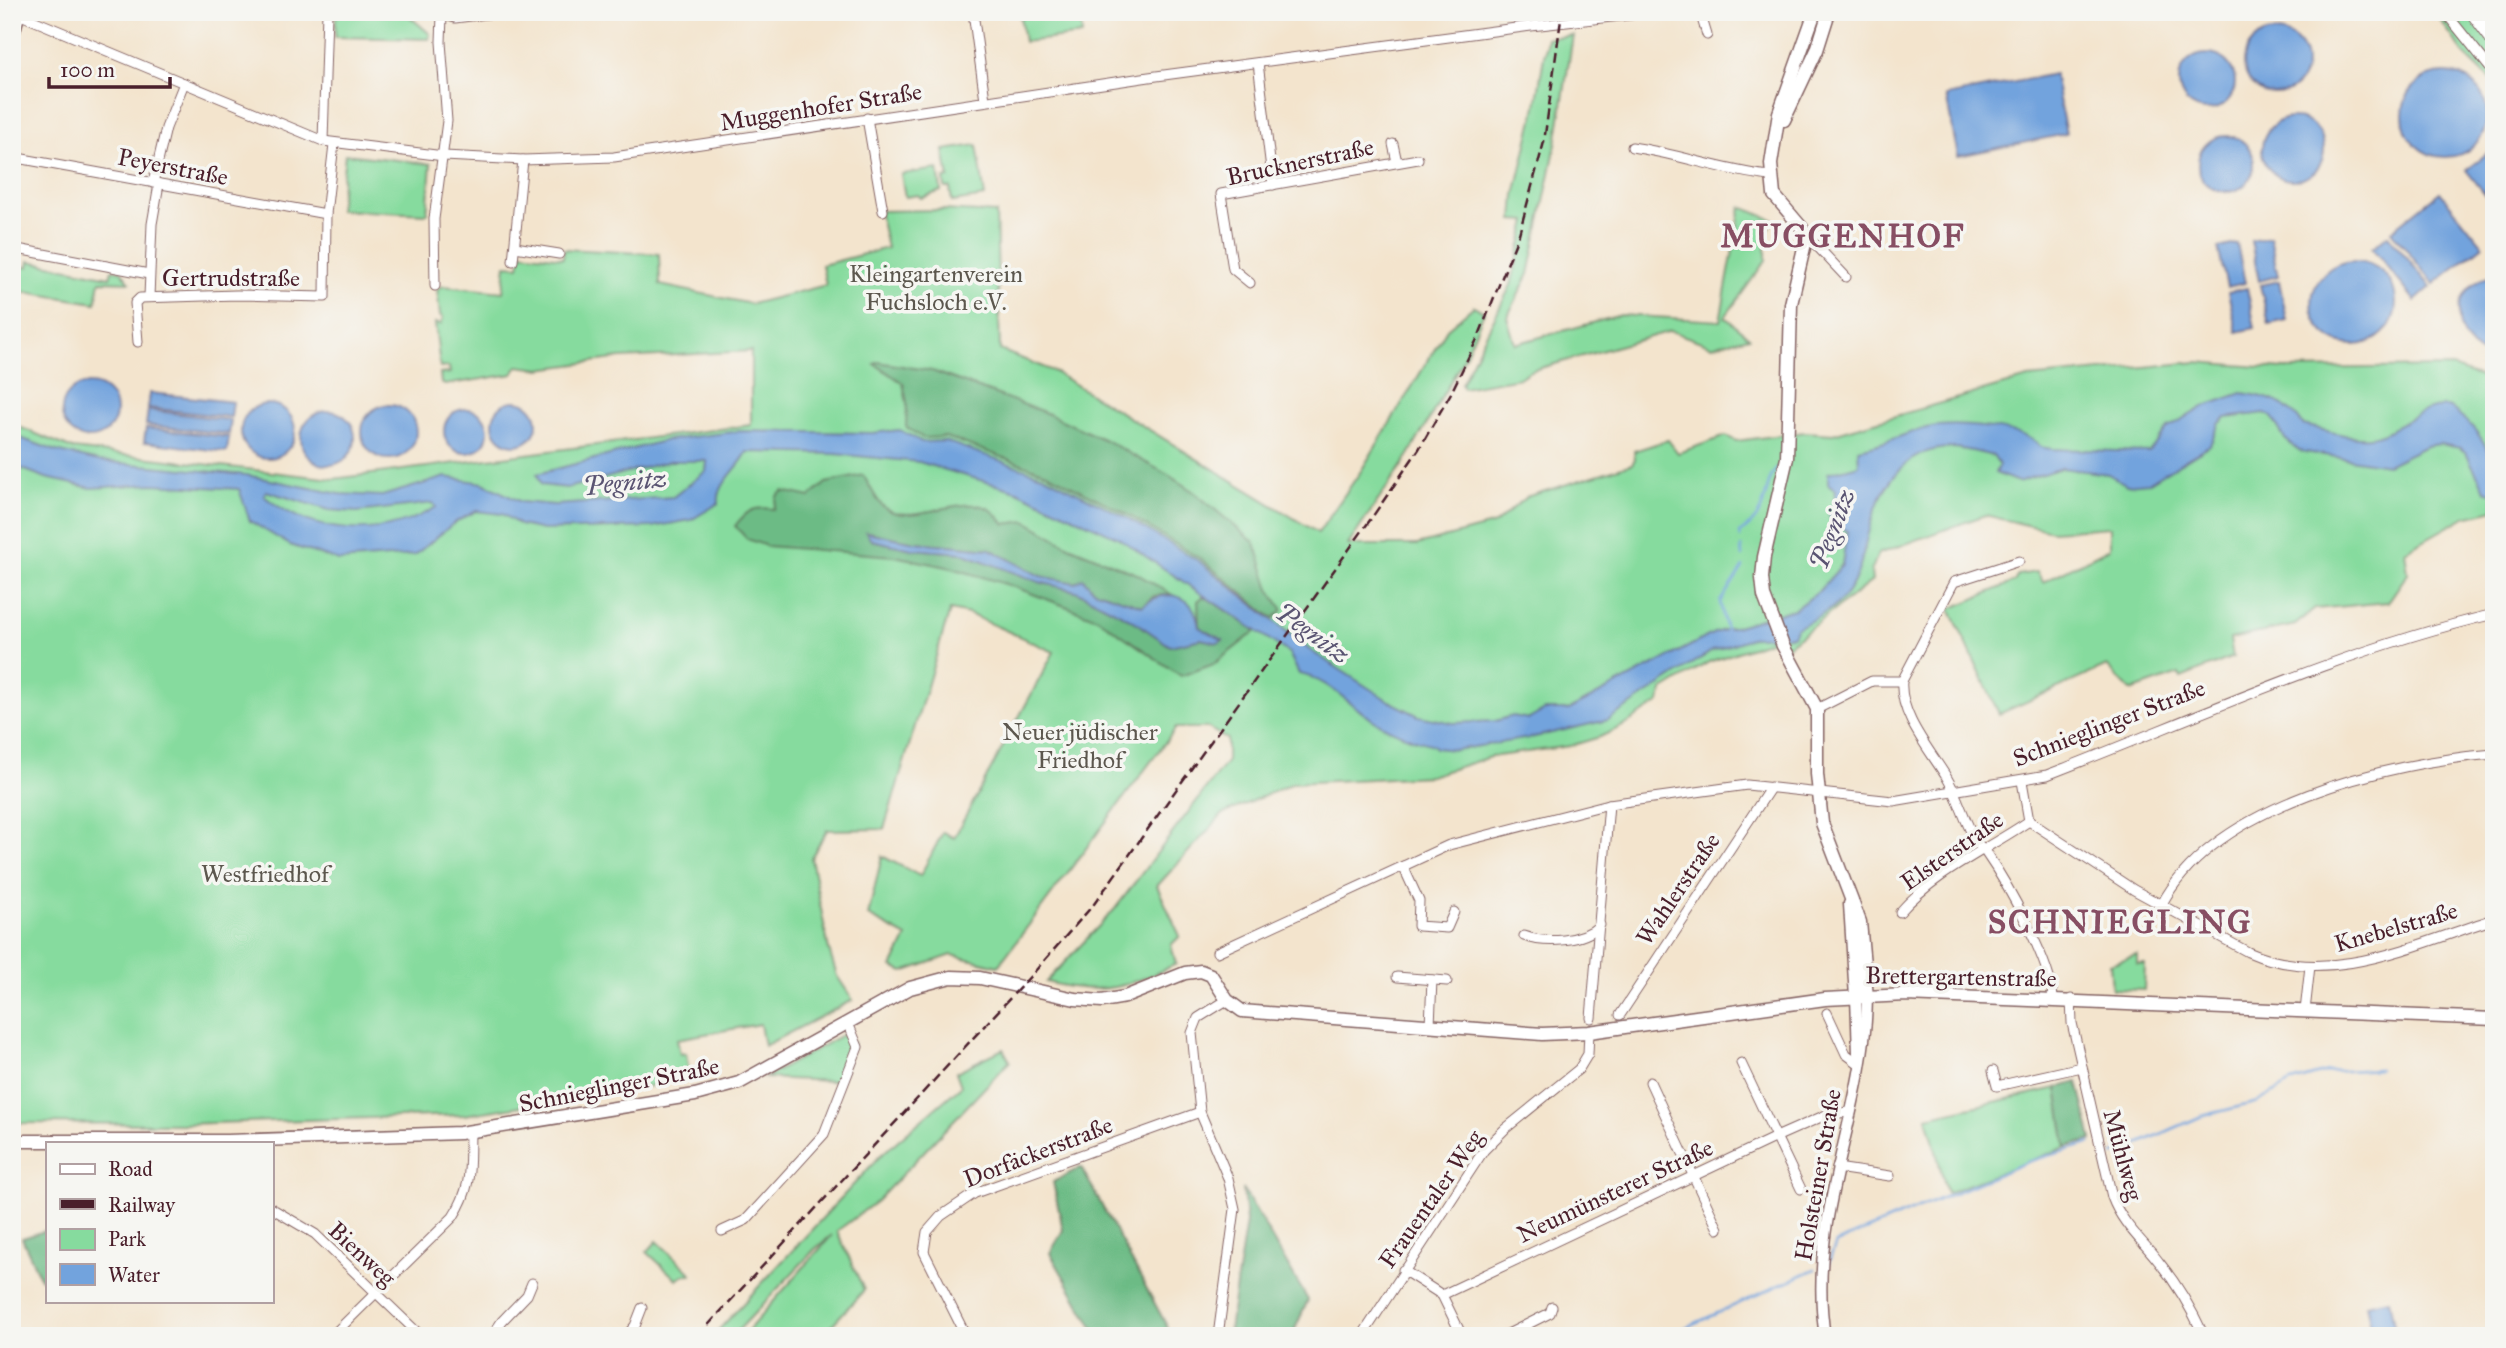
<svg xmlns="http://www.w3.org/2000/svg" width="2506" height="1348" font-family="'IM FELL Great Primer',serif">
  <rect width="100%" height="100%" fill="#f6f6f2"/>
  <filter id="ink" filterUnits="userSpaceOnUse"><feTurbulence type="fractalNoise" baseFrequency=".0143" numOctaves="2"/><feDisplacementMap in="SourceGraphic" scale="14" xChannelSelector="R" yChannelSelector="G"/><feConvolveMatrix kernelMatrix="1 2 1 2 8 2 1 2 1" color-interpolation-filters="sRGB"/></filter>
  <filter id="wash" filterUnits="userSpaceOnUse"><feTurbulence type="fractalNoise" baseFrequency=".00686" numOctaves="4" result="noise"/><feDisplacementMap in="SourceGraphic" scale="28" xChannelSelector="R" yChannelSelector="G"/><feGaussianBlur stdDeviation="1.57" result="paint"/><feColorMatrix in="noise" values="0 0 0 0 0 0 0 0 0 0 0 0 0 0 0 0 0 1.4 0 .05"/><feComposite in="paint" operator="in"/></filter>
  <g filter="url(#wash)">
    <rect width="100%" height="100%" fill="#f3e4cd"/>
    <g fill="#86db9e" stroke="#687d64" stroke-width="2">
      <polygon points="336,12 409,16 430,34 429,39 335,37"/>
      <polygon points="1080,12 1082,35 1024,42 1020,16"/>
      <polygon points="2435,12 2470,12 2494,45 2494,83 2465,55"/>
      <polygon points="1573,35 1556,144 1529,274 1507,317 1515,344 1621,315 1720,321 1741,207 1774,220 1766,232 1766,260 1725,317 1749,337 1712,346 1671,331 1530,371 1519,378 1463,388 1461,384 1511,285 1527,221 1513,220 1515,195 1536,106 1547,38"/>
      <polygon points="977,145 985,197 952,202 950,188 945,188 944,179 949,178 944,150"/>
      <polygon points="345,154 431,164 427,214 339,210"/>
      <polygon points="938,169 941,191 921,198 918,195 905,197 901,174"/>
      <path d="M 942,210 L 996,213 L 1000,350 L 1053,371 L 1318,533 L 1361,471 L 1447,329 L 1474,306 L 1484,312 L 1466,354 L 1409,455 L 1348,545 L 1417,545 L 1495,524 L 1526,497 L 1632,464 L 1635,459 L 1634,451 L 1668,440 L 1678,453 L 1726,436 L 1736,441 L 1805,432 L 1833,434 L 2028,378 L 2197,362 L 2284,369 L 2452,367 L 2494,382 L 2494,510 L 2465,517 L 2405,551 L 2408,573 L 2388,602 L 2315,609 L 2295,625 L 2230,639 L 2233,657 L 2181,678 L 2179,674 L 2131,691 L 2107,666 L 1999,714 L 1950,609 L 2014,582 L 2018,575 L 2037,572 L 2043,582 L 2110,548 L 2110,527 L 2052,531 L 1985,515 L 1878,554 L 1871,572 L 1872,581 L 1787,646 L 1772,640 L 1709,662 L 1662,691 L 1660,702 L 1623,726 L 1600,737 L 1570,746 L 1490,757 L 1430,776 L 1293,783 L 1223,814 L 1157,886 L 1180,936 L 1171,945 L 1176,964 C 1127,988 1101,996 1046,982 L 1114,910 L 1227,761 L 1227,739 L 1208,728 L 1176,728 L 998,966 L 952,955 L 903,972 L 892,967 L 907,937 L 868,916 L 882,856 L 920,876 L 943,832 L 954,838 L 1054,652 L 969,614 L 950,610 L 884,829 L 827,830 L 811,858 L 829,950 L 837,976 L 853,1000 L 764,1046 L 760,1024 L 677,1039 L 680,1054 L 686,1053 L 690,1079 L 679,1081 L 675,1077 L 664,1079 L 662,1084 L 464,1115 L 183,1124 L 12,1123 L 12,424 L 73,449 L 333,479 L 751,425 L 751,351 L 621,358 L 540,369 L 518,366 L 513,374 L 445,385 L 441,383 L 440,374 L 450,373 L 449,367 L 440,368 L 435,323 L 441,324 L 443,318 L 440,315 L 437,289 L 443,286 L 503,292 L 506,265 L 519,266 L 522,253 L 563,258 L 564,249 L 659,254 L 660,285 L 751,304 L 826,285 L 822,265 L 887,248 L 879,211 Z"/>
      <polygon points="29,261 110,277 112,270 121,271 130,282 100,281 96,303 18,291 22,267 28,267"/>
      <polygon points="2137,955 2137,964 2145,964 2144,990 2112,989 2110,964"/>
      <polygon points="842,1035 853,1043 842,1075 832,1081 765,1078"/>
      <polygon points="1003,1049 1010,1061 877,1201 837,1231 864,1290 822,1336 743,1336 832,1235 815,1249 733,1336 713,1336 881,1155 961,1086 956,1072"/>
      <polygon points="2057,1088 2066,1147 1947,1193 1927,1117"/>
      <polygon points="657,1241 692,1274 683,1275 677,1280 647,1252"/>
    </g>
    <g fill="#6cbb85" stroke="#5b6d58" stroke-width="2">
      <polygon points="878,362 932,371 1044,412 1107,441 1170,476 1194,492 1255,543 1271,592 1283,610 1274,618 1266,613 1202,560 1127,514 1047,473 946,437 923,438 906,427 907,403 903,383 875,364"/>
      <path d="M 863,475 C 870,485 877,504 888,510 C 917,524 962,494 990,509 C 995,512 1001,520 1005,524 L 1026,521 L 1069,546 L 1137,574 L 1171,594 L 1154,596 L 1142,606 L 1093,590 L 1083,579 L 1075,583 L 1040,576 L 990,549 L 915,542 L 867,532 L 871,540 L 912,549 L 962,553 L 1039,582 L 1076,591 L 1134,621 L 1170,646 L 1201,639 L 1217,643 L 1222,640 L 1199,627 L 1198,601 L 1204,596 L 1256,631 L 1214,664 L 1181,676 L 1097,618 L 1009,585 L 952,568 L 894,556 L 766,546 L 747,539 L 735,526 C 747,510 754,506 774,509 L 777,496 L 783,491 L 810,497 L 826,483 Z"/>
      <polygon points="2078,1082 2092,1140 2066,1147 2057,1088"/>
      <polygon points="1081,1167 1169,1330 1190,1336 1098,1336 1050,1253 1063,1230 1053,1182"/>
      <polygon points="1243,1189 1308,1300 1292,1336 1228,1336 1246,1222"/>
      <polygon points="47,1230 47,1283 40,1278 22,1238"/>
    </g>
    <g fill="#72a3dd" stroke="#5e6184" stroke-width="2" fill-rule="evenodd">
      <circle cx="2275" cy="63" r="31"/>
      <circle cx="2207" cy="82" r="28"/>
      <circle cx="2445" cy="115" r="42"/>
      <polygon points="2054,74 2066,134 1958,156 1946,96"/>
      <circle cx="2293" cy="149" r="31"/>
      <circle cx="2226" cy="164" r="28"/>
      <polygon points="2494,148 2494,205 2466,170"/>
      <polygon points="2440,192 2483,245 2434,284 2391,231"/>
      <polygon points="2388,235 2431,287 2415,301 2372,248"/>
      <polygon points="2270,237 2278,276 2259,281 2251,241"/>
      <polygon points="2237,244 2245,283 2227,287 2218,248"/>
      <circle cx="2354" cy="303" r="42"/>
      <path d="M 2494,275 L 2494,358 C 2447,347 2447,285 2494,275 Z"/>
      <polygon points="2279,281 2287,320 2269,324 2260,285"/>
      <polygon points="2247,288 2255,328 2237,332 2228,292"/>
      <circle cx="89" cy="411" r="27"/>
      <polygon points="150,393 233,402 231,417 148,408"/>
      <path d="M 2242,393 C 2270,397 2286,402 2303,425 C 2323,429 2349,439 2369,437 C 2398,434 2421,401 2451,408 C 2484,433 2494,453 2494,493 L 2485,490 L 2467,455 L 2460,448 L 2440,444 L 2426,446 L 2387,465 L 2299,451 L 2285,439 L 2272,417 L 2265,413 L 2226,418 L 2219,424 L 2210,445 L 2148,483 L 2127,485 L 2108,474 L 2061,468 L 2018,482 L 1995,473 L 1999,465 L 1993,456 C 1980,453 1964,448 1951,448 C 1901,448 1877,494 1867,537 C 1862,560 1857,588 1837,604 C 1826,614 1809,621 1796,629 L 1793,636 L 1754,637 L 1712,651 L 1608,720 L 1530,738 L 1455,750 L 1435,748 L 1434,745 C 1412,740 1392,732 1373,720 C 1350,705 1326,678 1299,674 L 1289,653 L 1117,537 L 1017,491 L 919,462 L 835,454 L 747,452 C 740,468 716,484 719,503 L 691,520 L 652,527 L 543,530 L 520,525 L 502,514 L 476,511 L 454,523 L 415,555 L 339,561 L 290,545 L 250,521 L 239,489 L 152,484 L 91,488 L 46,478 L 12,465 L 12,435 L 56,451 L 99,461 L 246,475 L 340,494 L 382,496 L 446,477 L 483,483 L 521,502 L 555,505 L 673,497 L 706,471 L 707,461 L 670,461 L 567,488 L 541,485 L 537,474 L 667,440 L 742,431 L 872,433 L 900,430 L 922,442 L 945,441 L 1045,476 L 1126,517 L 1200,562 L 1311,651 L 1389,701 L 1419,716 L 1453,723 L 1495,721 L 1513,716 L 1529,719 L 1545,710 L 1569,710 L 1714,633 L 1794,609 L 1817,593 L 1842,565 L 1847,531 L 1832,523 L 1829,514 L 1833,511 L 1836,490 L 1828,484 L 1828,473 L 1859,465 L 1858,449 C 1884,445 1905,432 1931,427 C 1953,422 2027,427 2040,447 L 2052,449 L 2149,452 L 2168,428 L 2205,406 ZM 266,491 L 329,510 L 357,512 L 433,503 L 436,507 C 382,540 313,536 264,496 Z"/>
      <circle cx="515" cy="423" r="22"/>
      <circle cx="268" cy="431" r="27"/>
      <circle cx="389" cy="432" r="27"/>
      <circle cx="466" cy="431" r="22"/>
      <polygon points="148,410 231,420 229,434 146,425"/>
      <circle cx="328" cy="438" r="27"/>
      <polygon points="146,428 229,437 227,452 144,442"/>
      <path d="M 866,532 L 915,542 L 990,549 L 1040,576 L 1075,583 L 1083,578 L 1093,590 L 1142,606 C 1166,587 1195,593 1199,627 L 1223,640 L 1218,643 L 1201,639 L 1170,646 L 1134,621 L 1076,591 L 1039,582 L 962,553 L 912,549 L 871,540 Z"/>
      <polygon points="2389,1299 2396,1336 2373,1336 2366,1304"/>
    </g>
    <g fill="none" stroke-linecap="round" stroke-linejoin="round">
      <g stroke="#72a3dd" stroke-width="2.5">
        <path d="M 1740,538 L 1739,533 C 1774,513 1760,481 1780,466"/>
        <polyline points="1741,547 1742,556"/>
        <polyline points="1726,630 1720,602 1743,567"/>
        <polyline points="2113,1155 2202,1116 2258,1102 2292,1082 2327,1072 2379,1069"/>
        <polyline points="1828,1264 1836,1243 2027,1162 2091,1143"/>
        <polyline points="1667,1336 1815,1269"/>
      </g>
    </g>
  </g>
  <g filter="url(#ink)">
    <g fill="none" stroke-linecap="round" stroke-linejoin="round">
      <defs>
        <g id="minor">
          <polyline points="435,12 455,18 502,12"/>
          <polyline points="973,12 985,100"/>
          <polyline points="1696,12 1716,12"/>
          <polyline points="1700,12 1707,35"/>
          <polyline points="2445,12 2494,73"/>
          <polyline points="16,13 323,141 444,156 523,160 614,157 1149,77 1531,26 1656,12"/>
          <polyline points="1258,63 1273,185"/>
          <polyline points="867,118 883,211"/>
          <polyline points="323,141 327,12"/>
          <polyline points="1393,144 1397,162"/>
          <path d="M 1632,147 C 1679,154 1723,171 1770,176"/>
          <polyline points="12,157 326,214"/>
          <polyline points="153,183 166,128 184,83"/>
          <polyline points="1806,239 1816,245 1846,277"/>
          <polyline points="515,247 559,254"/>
          <polyline points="12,248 149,274"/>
          <polyline points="513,261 523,160"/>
          <polyline points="1250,283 1233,269 1221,194 1418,159"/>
          <polyline points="435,286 434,219 447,121 441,42 442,15"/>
          <polyline points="149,297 152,224 159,184"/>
          <polyline points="138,342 135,303 140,298 237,295 325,297 326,214 334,144"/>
          <path d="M 1902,681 C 1899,715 1930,750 1947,778 C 1959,798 1964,821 1976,841 C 1979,846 1983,848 1986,853 C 2007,883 2052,964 2053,999"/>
          <polyline points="1817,709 1872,681 1902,681 1954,582 2019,561"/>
          <path d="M 2029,821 L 2134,890 L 2248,952 C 2329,988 2416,944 2494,919"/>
          <polyline points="1403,866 1419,901 1418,926 1447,928 1454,912"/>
          <path d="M 2162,904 C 2215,804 2389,762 2494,754"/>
          <path d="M 1900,912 C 1934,873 1986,850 2029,821 L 2022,781"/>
          <path d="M 1524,936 C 1546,944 1583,942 1600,925"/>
          <path d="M 1217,952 L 1449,845 L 1609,804 L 1747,785 L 1893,801 L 2047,775 C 2195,718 2338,651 2494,614"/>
          <polyline points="1397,977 1447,981"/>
          <path d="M 2071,999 L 2072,1023 L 2112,1197 C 2122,1224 2142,1240 2159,1262 C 2177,1284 2192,1310 2204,1336"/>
          <polyline points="2305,1011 2310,966"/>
          <polyline points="1827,1013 1846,1054 1858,1063"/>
          <polyline points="1620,1015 1771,787"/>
          <polyline points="1591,1018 1609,804"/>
          <polyline points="1430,1025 1432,980"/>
          <polyline points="1741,1063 1801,1189"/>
          <polyline points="1993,1071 1997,1086 2082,1067"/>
          <polyline points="1650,1082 1718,1229"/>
          <polyline points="1837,1168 1890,1176"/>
          <polyline points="271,1208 315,1234 421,1336"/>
          <polyline points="722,1231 746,1220 824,1134 858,1047 848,1023"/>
          <polyline points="1403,1270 1442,1295 1776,1137 1828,1114 1850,1112"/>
          <polyline points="1442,1295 1462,1336"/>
          <path d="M 332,1336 L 453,1217 C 473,1186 469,1167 470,1132"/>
          <polyline points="492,1336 502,1321 527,1295 532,1283"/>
          <polyline points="626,1336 635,1326 642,1308"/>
          <polyline points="966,1336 924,1252 927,1232 941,1216 975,1193 1200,1112"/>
          <polyline points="1218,1336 1235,1209 1228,1178 1200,1112 1192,1033 1198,1018 1227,1000"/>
          <polyline points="1362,1336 1484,1150 1505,1129 1579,1069 1588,1054 1589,1032"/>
          <polyline points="1504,1336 1550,1313 1552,1307"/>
        </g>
        <g id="tertiary">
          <polyline points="1856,997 1858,1053"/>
          <path d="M 1825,1336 C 1806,1219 1866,1111 1867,997"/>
        </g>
        <g id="secondary">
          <polyline points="1815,12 1779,113 1771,164 1774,195 1802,228 1806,239 1791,304 1787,458 1764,557 1762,578 1764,596 1783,646 1817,709 1817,774 1822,823 1860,922 1867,997"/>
          <polyline points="1784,120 1817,50 1829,12"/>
          <polyline points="1850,904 1856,997"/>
          <polyline points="12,1141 228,1141 460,1133 695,1095 739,1083 910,988 951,977 980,978 1075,999 1102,1001 1125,997 1185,973 1201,971 1211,975 1227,1000 1242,1011 1542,1034 1589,1032 1825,999 1906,995 2494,1019"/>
        </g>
        <polyline id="primary" points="12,34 18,12"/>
        <polyline id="trunk" points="2491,12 2494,17"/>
        <polyline id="motorway" points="2474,12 2494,39"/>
      </defs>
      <use href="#minor" stroke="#856464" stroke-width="11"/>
      <use href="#tertiary" stroke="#856464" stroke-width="13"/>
      <use href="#secondary" stroke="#856464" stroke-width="15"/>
      <use href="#primary" stroke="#856464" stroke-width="17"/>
      <use href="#trunk" stroke="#856464" stroke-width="17"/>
      <use href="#motorway" stroke="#856464" stroke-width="18"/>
      <use href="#minor" stroke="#fff" stroke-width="9"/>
      <use href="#tertiary" stroke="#fff" stroke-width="10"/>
      <use href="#secondary" stroke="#fff" stroke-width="12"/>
      <use href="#primary" stroke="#fff" stroke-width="14"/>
      <use href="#trunk" stroke="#fff" stroke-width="14"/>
      <use href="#motorway" stroke="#fff" stroke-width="16"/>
      <polyline stroke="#4a1f2b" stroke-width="2.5" stroke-dasharray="10 5" stroke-linecap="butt" points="698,1336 1036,970 1094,904 1373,516 1419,449 1451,393 1480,333 1519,234 1544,142 1562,12"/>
    </g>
  </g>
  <g text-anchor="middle" stroke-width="7" stroke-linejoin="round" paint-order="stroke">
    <g font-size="24" fill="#4a1f2b" stroke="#f6f6f2">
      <text transform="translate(821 107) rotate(-9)" y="8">Muggenhofer Straße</text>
      <text transform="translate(1300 162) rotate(-12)" y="8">Brucknerstraße</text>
      <text transform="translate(173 167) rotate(11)" y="8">Peyerstraße</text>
      <text x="231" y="286">Gertrudstraße</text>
      <text transform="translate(2109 723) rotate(-21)" y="8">Schnieglinger Straße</text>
      <text transform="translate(1952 851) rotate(-35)" y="8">Elsterstraße</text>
      <text transform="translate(1678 889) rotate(-56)" y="8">Wahlerstraße</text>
      <text transform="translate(2396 927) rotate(-16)" y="8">Knebelstraße</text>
      <text transform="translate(1961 977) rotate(1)" y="8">Brettergartenstraße</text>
      <text transform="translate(619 1085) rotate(-11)" y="8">Schnieglinger Straße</text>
      <text transform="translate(1038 1152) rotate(-21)" y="8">Dorfäckerstraße</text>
      <text transform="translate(2123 1155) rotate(75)" y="8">Mühlweg</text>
      <text transform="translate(1818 1175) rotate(-80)" y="8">Holsteiner Straße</text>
      <text transform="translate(1615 1191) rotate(-25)" y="8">Neumünsterer Straße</text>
      <text transform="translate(1431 1199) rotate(-55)" y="8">Frauentaler Weg</text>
      <text transform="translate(362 1254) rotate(43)" y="8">Bienweg</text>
    </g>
    <g font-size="24" fill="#5c574e" stroke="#f6f6f2">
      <text x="936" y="282">Kleingartenverein<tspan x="936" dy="28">Fuchsloch e.V.</tspan></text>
      <text x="1080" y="740">Neuer jüdischer<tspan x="1080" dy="28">Friedhof</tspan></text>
      <text x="265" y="882">Westfriedhof</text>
    </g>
    <g font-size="26" font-style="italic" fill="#5a5472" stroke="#f6f6f2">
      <text transform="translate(625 482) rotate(-6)" y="9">Pegnitz</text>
      <text transform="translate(1832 529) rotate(-69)" y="9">Pegnitz</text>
      <text transform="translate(1313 633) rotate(36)" y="9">Pegnitz</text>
    </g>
    <g font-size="32" font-weight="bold" letter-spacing="2" fill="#874e63" stroke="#f6f6f2">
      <text x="1843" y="247">MUGGENHOF</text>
      <text x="2120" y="933">SCHNIEGLING</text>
    </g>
  </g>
  <rect width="2506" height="1348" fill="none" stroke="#f6f6f2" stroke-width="42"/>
  <rect x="46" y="1142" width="228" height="161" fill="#f6f6f2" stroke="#b1a0a2" stroke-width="2"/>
  <rect x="60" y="1164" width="35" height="10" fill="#ffffff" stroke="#b1a0a2" stroke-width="2"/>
  <text x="108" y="1176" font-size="21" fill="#4a1f2b">Road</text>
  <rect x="60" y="1199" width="35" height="10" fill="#4a1f2b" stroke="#b1a0a2" stroke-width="2"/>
  <text x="108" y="1212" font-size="21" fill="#4a1f2b">Railway</text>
  <rect x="60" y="1229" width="35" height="21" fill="#86db9e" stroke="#b1a0a2" stroke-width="2"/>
  <text x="108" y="1246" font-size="21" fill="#4a1f2b">Park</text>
  <rect x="60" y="1264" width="35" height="21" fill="#72a3dd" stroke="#b1a0a2" stroke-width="2"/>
  <text x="108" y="1282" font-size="21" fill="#4a1f2b">Water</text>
  <path d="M49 77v10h121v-10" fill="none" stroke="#4a1f2b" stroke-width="3.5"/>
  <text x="60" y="77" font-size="21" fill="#4a1f2b" stroke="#f6f6f2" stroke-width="5" paint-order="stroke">100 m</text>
</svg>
